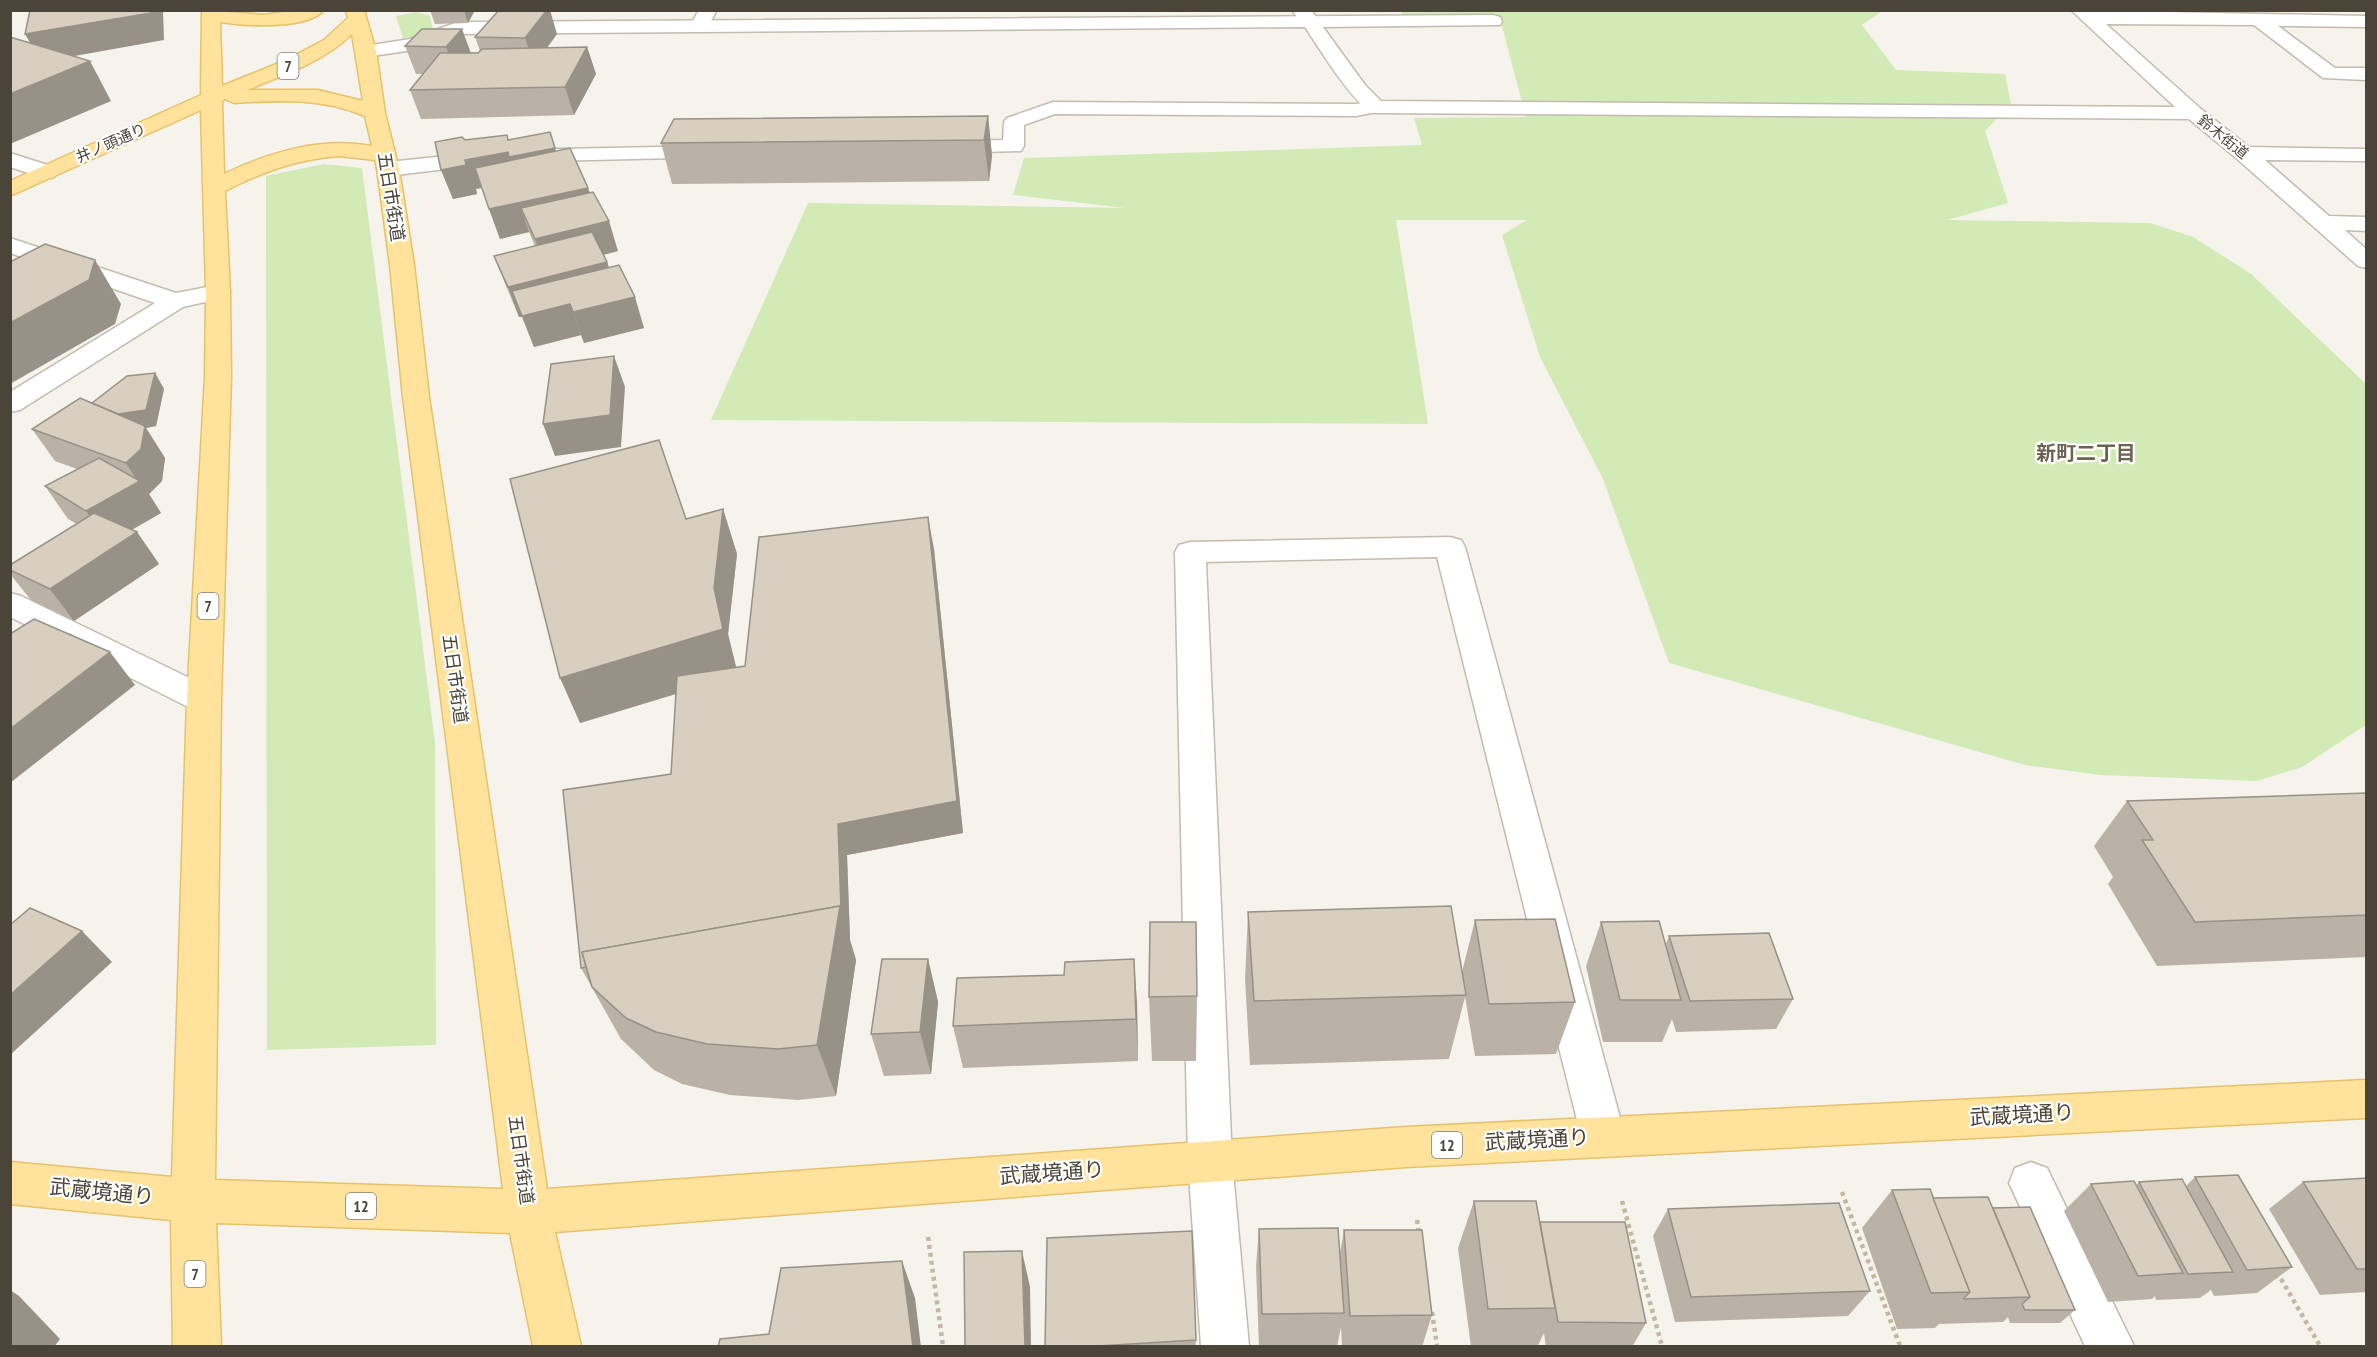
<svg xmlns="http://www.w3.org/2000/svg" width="2377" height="1357" font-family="'PT Sans Narrow','Noto Sans JP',sans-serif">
  <rect width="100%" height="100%" fill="#f6f3ec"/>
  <g fill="#d2eab5">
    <polygon points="1401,11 1882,11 1862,25 1896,70 2005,74 2011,104 1985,131 2008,203 1947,220 2150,223 2193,237 2251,274 2366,384 2366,725 2302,767 2257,781 2101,775 2025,765 1669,663 1603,479 1540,357 1502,235 1527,220 1396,220 1428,424 711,420 808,203 1125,208 1013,195 1024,158 1422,145 1414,118 1526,117 1499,15 1402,16"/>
    <polygon points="417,12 430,16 433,31 423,36 403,38 396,16"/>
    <polygon points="324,164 362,168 435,743 436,1045 267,1050 266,176"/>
  </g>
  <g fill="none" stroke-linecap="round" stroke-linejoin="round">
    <defs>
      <g id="lane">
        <polygon points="699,10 717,10 706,30 692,30 690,26"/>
        <path d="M 1292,10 L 1311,10 L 1319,21 L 1317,25 C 1304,28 1299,20 1292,10 Z"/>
        <polygon points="1375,101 1382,103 1385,107 1382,111 1356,116 1055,114 1024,125 1024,146 1021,151 946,153 938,152 935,147 938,142 946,141 1003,140 1004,122 1007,118 1053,102 1356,104"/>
        <polygon points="709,146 717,147 720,152 717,157 504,162 388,176 380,174 377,169 380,164 388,162 504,150"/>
        <polygon points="10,153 54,167 57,172 54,177 46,179 10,167"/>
        <polygon points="1450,537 1461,540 1465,547 1625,1136 1618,1150 1603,1156 1588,1150 1581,1136 1437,557 1206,562 1232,1161 1249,1346 1201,1346 1188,1161 1175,552 1179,545 1190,542"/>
        <polygon points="2031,1162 2047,1168 2134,1346 2085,1346 2009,1183 2015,1168"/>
      </g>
      <g id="street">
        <path d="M 2071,10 L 2366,16 L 2366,27 L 2278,26 L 2335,68 L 2366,68 L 2366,80 L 2323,78 L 2254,25 L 2106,24 L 2201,109 L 2249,147 L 2366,149 L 2366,161 L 2265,160 L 2329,216 L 2366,217 L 2366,231 L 2345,230 L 2366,249 L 2366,268 L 2358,266 L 2236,158 L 2189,119 L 1375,113 C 1355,108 1318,46 1305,27 L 460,34 L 413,50 L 366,57 L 359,55 L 356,51 L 359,47 L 410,39 L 458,22 L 1493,15 L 1500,17 L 1502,21 L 1500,25 L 1323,27 L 1365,85 L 1381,101 L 2175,107 Z"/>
        <polygon points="10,238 176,293 218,285 227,287 230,292 227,297 183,307 20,410 10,412 10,392 155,303 10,253"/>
        <polygon points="10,593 21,596 216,691 221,700 216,709 204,712 192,709 10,617"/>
      </g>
      <path id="primary" d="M 202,10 L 264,15 L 297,10 L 324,10 C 307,30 244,26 220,22 L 222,86 L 286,60 L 324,40 L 348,18 L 346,10 L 364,10 L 376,51 L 385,113 L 399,169 L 414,265 L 429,397 L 547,1189 L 1406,1127 L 2366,1080 L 2366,1118 L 1406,1167 L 555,1232 L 581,1346 L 533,1346 L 510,1233 L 216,1223 L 221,1346 L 173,1346 L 171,1220 L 10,1204 L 10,1162 L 172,1177 L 187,700 L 205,377 L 206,292 L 201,110 L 10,196 L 10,181 L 201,95 ZM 352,34 L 363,101 L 318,90 L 247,90 C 284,75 323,62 352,34 ZM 225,99 L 234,103 C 281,100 321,98 365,116 L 372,146 C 320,137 270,152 224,174 L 222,101 ZM 339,156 L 375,160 L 377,169 L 390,265 L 403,397 L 503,1189 L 215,1180 L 221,700 L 231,377 L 230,292 L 225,191 C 262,172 297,159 339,156 Z"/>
    </defs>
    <use href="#lane" stroke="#c2bbae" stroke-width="3"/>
    <use href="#street" stroke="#c2bbae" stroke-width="3"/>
    <use href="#primary" stroke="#e6c16a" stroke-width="3"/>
    <g stroke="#c4b79f" stroke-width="4.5" stroke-dasharray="4 4" stroke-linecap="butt">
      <polyline points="1842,1192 1900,1346"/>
      <polyline points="1622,1201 1662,1346"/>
      <polyline points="1417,1220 1419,1233"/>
      <polyline points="928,1237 943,1346"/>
      <polyline points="2277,1272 2320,1346"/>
      <polyline points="1432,1312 1437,1346"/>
    </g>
    <use href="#lane" fill="#fff" fill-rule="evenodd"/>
    <use href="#street" fill="#fff" fill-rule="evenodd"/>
    <use href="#primary" fill="#ffe39c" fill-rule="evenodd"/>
  </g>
  <g fill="#bab2a6">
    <polygon points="430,10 475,10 468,23 435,24"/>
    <polygon points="422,29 471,53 478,53 480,51 475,37 557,34 547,48 587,47 596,74 574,115 421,119 410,90 423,74 416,74 405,46"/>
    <polygon points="988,116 992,156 989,181 672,184 661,143"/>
    <polygon points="465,140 508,140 556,151 588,188 618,251 604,255 609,267 644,328 584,343 581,335 534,347 522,317 519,317 506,286 494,256 535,246 529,232 500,239 482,188 476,189 477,194 453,199 441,170"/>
    <polygon points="155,373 164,389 156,426 146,428 165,458 162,481 149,494 161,513 132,530 137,532 159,564 74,621 31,600 10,574 10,565 77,524 68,519 45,486 77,469 55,461 32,429 92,403"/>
    <polygon points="723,509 737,554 728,634 736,667 745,666 934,549 963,833 847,855 850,940 856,960 836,1096 798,1100 730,1095 682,1084 654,1070 621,1039 581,968 671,774 676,694 580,723"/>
    <polygon points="2367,793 2367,957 2157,966 2108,884 2113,877 2094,846 2127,801"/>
    <polygon points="1248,912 1462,972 1475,920 1575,1002 1556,1054 1475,1056 1465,997 1449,1059 1250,1065 1245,979"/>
    <polygon points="1601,922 1666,944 1669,936 1793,999 1776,1029 1676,1032 1672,1019 1662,1042 1603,1042 1586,966"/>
    <polygon points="928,959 938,1002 931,1074 884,1076 871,1034"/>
    <polygon points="1064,975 1137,1002 1138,1061 963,1068 953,1026"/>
    <polygon points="1197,996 1196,1061 1152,1061 1149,997"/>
    <polygon points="2195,1177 2292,1267 2257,1293 2214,1296 2211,1290 2200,1298 2156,1300 2155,1296 2152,1299 2108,1302 2064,1211 2091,1184 2136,1185 2139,1182 2186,1186"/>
    <polygon points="2367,1178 2367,1292 2320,1295 2269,1209 2303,1182"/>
    <polygon points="1892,1190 1993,1208 2075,1310 2060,1323 2010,1323 2008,1317 2003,1322 1939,1324 1935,1328 1897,1329 1862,1228"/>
    <polygon points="1474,1201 1540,1222 1646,1323 1632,1347 1546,1347 1544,1333 1537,1347 1471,1347 1458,1248"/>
    <polygon points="1668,1209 1870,1291 1848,1316 1675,1322 1653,1236"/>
    <polygon points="1259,1229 1340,1253 1344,1230 1432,1315 1422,1347 1342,1347 1341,1327 1337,1347 1259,1347 1256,1266"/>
    <polygon points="1192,1231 1196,1347 1045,1347"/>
  </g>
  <g fill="#979187">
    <polygon points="150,10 163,10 164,40 41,62 25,34"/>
    <polygon points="464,10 475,10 468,23"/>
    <polygon points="547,10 550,10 557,34 534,65 525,38"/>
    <polygon points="462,29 472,56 456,74 446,47"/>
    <polygon points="587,47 596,74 574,115 565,87"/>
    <polygon points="90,61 111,101 10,144 10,94"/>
    <polygon points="988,116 992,156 989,181 984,140"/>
    <polygon points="550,132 564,177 518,181 476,189 477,194 453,199 441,170 465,160 508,152 514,156"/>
    <polygon points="588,188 597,217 521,208 529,232 500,239 489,209"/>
    <polygon points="609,221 618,251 545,269 535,239"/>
    <polygon points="95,260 121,304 115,324 10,384 10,323"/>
    <polygon points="607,262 617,292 570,304 581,335 534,347 512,291 522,317 519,317 508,287"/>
    <polygon points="635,297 644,328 584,343 573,312"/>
    <polygon points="614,356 625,387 621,447 555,456 543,424"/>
    <polygon points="155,373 164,389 156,426 146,428 165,458 162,481 149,494 161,513 108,543 86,511 138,482 126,463 114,415"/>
    <polygon points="723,509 737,554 728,634 738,675 580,723 560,678 714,588"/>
    <polygon points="928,517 934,549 963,833 847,855 850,940 856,960 836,1096 817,1045 838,824"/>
    <polygon points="137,532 159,564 74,621 50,589"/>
    <polygon points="110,652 135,685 10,783 10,729"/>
    <polygon points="82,931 112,962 10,1055 10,995"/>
    <polygon points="928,959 938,1002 931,1074 920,1032"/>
    <polygon points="1134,959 1137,1002 1138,1061 1136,1019"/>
    <polygon points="1022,1251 1030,1287 1031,1347 1025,1347"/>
    <polygon points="902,1261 915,1298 921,1347 913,1347"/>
    <polygon points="10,1290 19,1296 60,1339 54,1347 10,1347"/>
  </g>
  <g fill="#d8cfc1" stroke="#979187" stroke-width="1.5">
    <polygon points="30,10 150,10 151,13 25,34"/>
    <polygon points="499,10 547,10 525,38 475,37"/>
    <polygon points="422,29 462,29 446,47 405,46"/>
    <polygon points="10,37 90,61 10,94"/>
    <polygon points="587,47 565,87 410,90 440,53 478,53 482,49"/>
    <polygon points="988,116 984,140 661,143 674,119"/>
    <polygon points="550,132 555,148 509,157 508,152 465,160 466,165 441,170 435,142 462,137 465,140 507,135 508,140"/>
    <polygon points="570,148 588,188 489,209 475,168"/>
    <polygon points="593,192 609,221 535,239 521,208"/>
    <polygon points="592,232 607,262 508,287 494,256"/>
    <polygon points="45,244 95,260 89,280 10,323 10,262"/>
    <polygon points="619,265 635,297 573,312 570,304 522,316 512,291"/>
    <polygon points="614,356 610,415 543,424 551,364"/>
    <polygon points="155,373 146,410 118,414 92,403 127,376"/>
    <polygon points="80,398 145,426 141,449 126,463 32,429"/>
    <polygon points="659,440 686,519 723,509 714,588 723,629 560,678 510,479"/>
    <polygon points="99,458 140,481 86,511 45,486"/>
    <polygon points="94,513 137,532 50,589 10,570 10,565"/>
    <polygon points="928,517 957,801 838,824 841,909 840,906 582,952 586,967 581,968 563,790 671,774 677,676 745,666 759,537"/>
    <polygon points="34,619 110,652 10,729 10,634"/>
    <polygon points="2367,793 2367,915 2195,922 2142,840 2153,840 2127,801"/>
    <polygon points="840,906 817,1045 778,1049 707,1044 656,1032 626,1018 592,987 582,952"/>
    <polygon points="1451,906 1466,995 1254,1001 1248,912"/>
    <polygon points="30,908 82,931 10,995 10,925"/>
    <polygon points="1555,919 1575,1002 1489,1004 1475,920"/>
    <polygon points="1659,921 1681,1000 1620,1000 1601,922"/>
    <polygon points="1150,922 1196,922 1197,996 1149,997"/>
    <polygon points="1769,933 1793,999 1690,1001 1669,936"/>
    <polygon points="882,959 928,959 920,1032 871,1034"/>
    <polygon points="1134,959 1136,1019 953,1026 957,978 1064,975 1065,962"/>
    <polygon points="2238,1175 2292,1267 2247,1270 2195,1177"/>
    <polygon points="2367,1178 2367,1269 2357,1269 2303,1182"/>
    <polygon points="2182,1179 2233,1272 2188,1274 2139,1182"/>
    <polygon points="2134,1181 2183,1273 2138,1276 2091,1184"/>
    <polygon points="1930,1189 1970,1292 1931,1293 1892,1190"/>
    <polygon points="1988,1197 2030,1297 1964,1299 1964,1298 1970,1292 1933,1198"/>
    <polygon points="1474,1201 1536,1201 1555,1308 1488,1309"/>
    <polygon points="1839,1203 1870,1291 1691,1297 1668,1209"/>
    <polygon points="2030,1207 2075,1310 2025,1310 2022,1304 2030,1297 1993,1208"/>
    <polygon points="1540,1222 1625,1222 1646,1323 1558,1322"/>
    <polygon points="1338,1228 1344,1313 1262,1314 1259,1229"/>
    <polygon points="1344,1230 1422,1230 1432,1315 1350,1316"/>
    <polygon points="1192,1231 1196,1340 1081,1347 1045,1347 1047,1238"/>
    <polygon points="1022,1251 1025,1347 965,1347 964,1252"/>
    <polygon points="902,1261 913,1347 718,1347 720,1339 769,1334 781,1268"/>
  </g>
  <g text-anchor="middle" stroke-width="4.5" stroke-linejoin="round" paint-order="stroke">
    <g font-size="15" fill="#4b4439" stroke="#fff">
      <text transform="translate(2223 137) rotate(39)" y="5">鈴木街道</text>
      <text transform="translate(111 143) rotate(-24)" y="5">井ノ頭通り</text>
    </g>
    <g fill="#fff" stroke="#817c74" stroke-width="1.5">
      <rect x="277.5" y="53" width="21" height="26" rx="4.5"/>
      <rect x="197.5" y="593" width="21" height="26" rx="4.5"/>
      <rect x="1432" y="1132" width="30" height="26" rx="4.5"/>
      <rect x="346" y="1193" width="30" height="26" rx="4.5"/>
      <rect x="184.5" y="1261" width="21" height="26" rx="4.5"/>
    </g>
    <g font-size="16" font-weight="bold" fill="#4b4439">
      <text x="288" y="72">7</text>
      <text x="208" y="612">7</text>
      <text x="1447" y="1151">12</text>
      <text x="361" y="1212">12</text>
      <text x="195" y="1280">7</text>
    </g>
    <g font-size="18" fill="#4b4439" stroke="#fff">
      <text transform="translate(391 197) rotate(81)" y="6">五日市街道</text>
      <text transform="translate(455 679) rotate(82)" y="6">五日市街道</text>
      <text transform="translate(521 1160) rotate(82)" y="6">五日市街道</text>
    </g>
    <g font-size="20" font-weight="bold" fill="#6e6250" stroke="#fff">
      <text x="2086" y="460">新町二丁目</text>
    </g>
    <g font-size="21" fill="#4b4439" stroke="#fff">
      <text transform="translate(2022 1115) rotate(-3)" y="7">武蔵境通り</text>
      <text transform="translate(1537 1140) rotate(-3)" y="7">武蔵境通り</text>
      <text transform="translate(1052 1173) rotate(-4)" y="7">武蔵境通り</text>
      <text transform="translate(102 1192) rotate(6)" y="7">武蔵境通り</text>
    </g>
  </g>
  <rect width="2377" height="1357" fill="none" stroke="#4b4439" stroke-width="24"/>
</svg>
